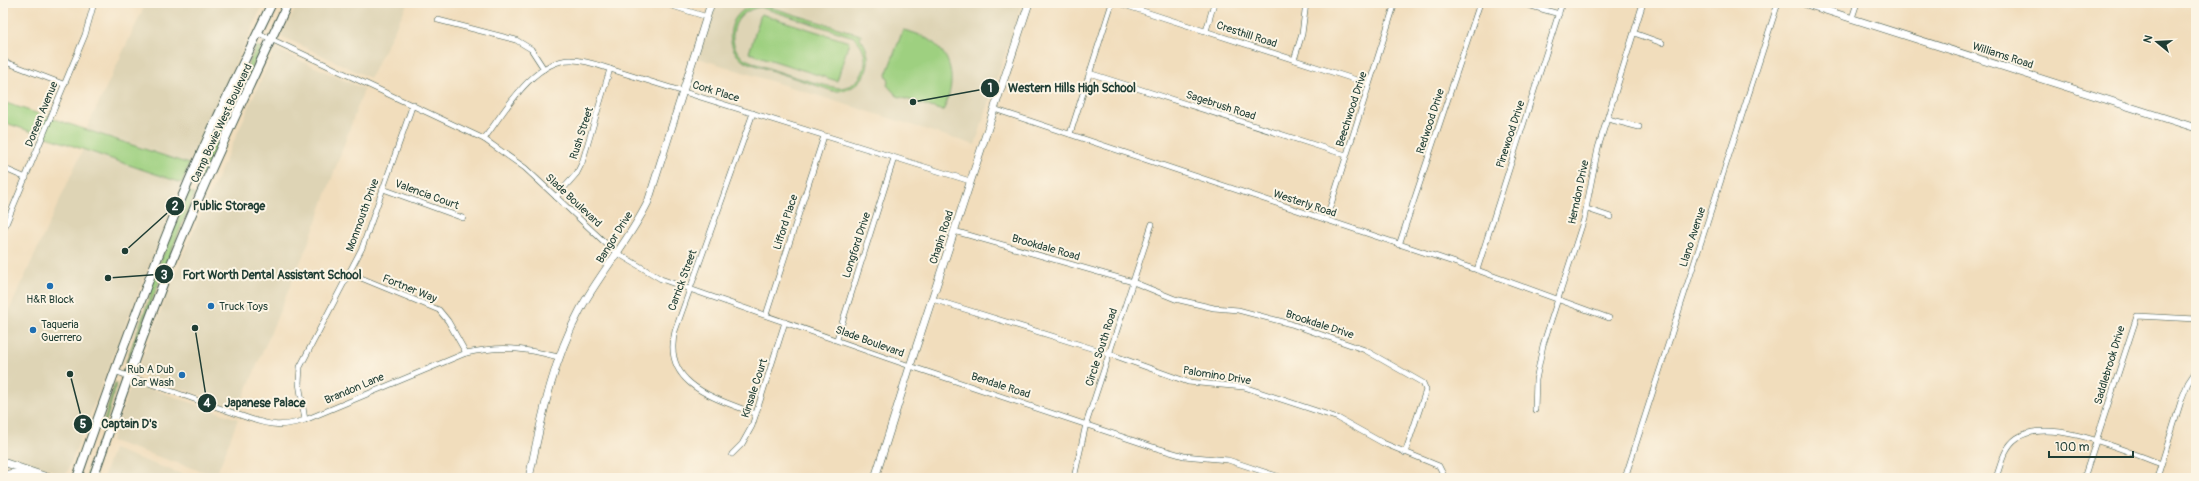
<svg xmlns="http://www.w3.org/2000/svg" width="2199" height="481" font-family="Pangolin,sans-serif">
  <rect width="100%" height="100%" fill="#fcf5e5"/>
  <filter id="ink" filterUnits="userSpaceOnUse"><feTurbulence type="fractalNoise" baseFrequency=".025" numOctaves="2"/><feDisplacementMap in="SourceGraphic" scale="8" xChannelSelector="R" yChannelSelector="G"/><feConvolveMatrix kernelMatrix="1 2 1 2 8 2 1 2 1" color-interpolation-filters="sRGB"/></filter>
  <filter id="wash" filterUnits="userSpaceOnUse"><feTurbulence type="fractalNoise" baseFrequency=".012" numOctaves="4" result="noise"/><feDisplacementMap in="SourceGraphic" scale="16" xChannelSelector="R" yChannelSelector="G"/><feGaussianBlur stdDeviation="0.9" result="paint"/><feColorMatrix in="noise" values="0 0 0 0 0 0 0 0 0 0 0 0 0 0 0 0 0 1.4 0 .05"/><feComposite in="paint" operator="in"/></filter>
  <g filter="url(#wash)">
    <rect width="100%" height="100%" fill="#f1ddbc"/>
    <g fill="#ded4b5">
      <polygon points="146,3 264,3 189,164 86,130"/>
      <polygon points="298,3 408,3 370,78 281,36"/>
      <polygon points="716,3 1022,3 975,145 698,58"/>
      <polygon points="275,49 364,89 310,239 239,408 136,374 185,250"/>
      <polygon points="83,149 182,183 66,475 3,455 3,324"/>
      <polygon points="132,382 238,419 216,476 111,441"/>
      <polygon points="113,449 154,464 193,478 103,478"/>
    </g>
    <g fill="#9ed080" stroke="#5e865a" fill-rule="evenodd">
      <path d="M 760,4 L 861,35 L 860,38 C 879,61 863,93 833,91 L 743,61 C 720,42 730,7 760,4 ZM 760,7 L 854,37 C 873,53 867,85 841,88 C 830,89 751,64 742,57 C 734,50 731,39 734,29 C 737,16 748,9 760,7 Z"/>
      <polygon points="761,14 849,42 837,81 749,53"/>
      <path d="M 903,30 C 947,39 962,71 943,111 L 897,96 L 887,85 L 889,80 L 886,75 Z"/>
      <polygon points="257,46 261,48 201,179 199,178 219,126"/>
      <polygon points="3,102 189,164 182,183 3,122"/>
      <polygon points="189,192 194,194 127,363 126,362 150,297 152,282"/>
      <polygon points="115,383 117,383 106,421 104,421"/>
      <polygon points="97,445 99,445 88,478 86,478"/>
    </g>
  </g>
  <g filter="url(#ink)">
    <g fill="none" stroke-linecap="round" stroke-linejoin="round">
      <defs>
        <g id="street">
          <polyline points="663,3 707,17"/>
          <polyline points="1118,3 1369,84"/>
          <polyline points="1521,3 1559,14"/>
          <polyline points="1852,18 1857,3"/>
          <polyline points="438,20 516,40 531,49 544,69"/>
          <polyline points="1206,31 1214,3"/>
          <polyline points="258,33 484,139 525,168 614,251 661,279 910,366 1153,447 1184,456 1228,460 1283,478"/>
          <polyline points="1634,33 1662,43"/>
          <polyline points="1294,60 1302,34 1306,3"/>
          <polyline points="3,61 63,84"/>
          <polyline points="1089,73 1346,155"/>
          <polyline points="994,109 1477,270 1609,318"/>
          <path d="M 753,113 L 675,331 C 661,386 718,399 756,414"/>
          <polyline points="1608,119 1639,127"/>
          <polyline points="1070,134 1112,3"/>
          <path d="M 484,139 C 504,112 534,59 572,60 C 585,60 598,65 610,69 L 970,181"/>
          <polyline points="3,168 26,178"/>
          <polyline points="383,189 463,218"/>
          <polyline points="556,197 577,173 582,163 610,69"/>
          <polyline points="1587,209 1611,217"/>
          <polyline points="1326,220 1395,3"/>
          <polyline points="3,231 85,35 94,3"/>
          <polyline points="954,231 1133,282 1175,299 1214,308 1238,310 1291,324 1365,350 1423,383 1426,390 1405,453"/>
          <polyline points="1399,245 1480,3"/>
          <polyline points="1477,270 1562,3"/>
          <polyline points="349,273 439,310 448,321 466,353"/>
          <polyline points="932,299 1110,354 1188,382 1244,387 1338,418 1383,443 1439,466 1445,478"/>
          <polyline points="766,315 824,136"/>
          <polyline points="837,339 894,158"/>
          <path d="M 114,371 L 248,418 C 272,426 282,427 305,420 L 466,353 C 501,345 524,348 558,357"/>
          <polyline points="1535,410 1536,380 1543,345 1584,219 1598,148 1643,3"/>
          <polyline points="305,420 299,383 300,367 362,248 413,104"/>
          <polyline points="732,454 742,444 752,426 785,322"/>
          <polyline points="1074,478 1086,424 1152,224"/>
          <polyline points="1625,478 1778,3"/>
          <path d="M 1996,478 C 2001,464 2004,447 2017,438 C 2050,416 2128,452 2161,464"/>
          <polyline points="2084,478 2137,316 2196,319"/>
          <polyline points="2157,478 2182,398 2188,383 2196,371"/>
        </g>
        <g id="secondary">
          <polyline points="1803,3 2196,128"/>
          <polyline points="3,462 50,478"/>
          <polyline points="3,475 14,473 38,477"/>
          <path d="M 529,478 C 541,421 552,362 580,310 C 600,273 629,241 648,202 L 711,3"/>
          <polyline points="875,478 910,366 1029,3"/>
        </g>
        <g id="primary">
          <path d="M 77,478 C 103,403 130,328 159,254 C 192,168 232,86 272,3"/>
          <path d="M 93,478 C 119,403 145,327 175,254 C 210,169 249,86 288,3"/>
        </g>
      </defs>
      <use href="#street" stroke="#3e5548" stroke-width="6"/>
      <use href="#secondary" stroke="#3e5548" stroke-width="8"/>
      <use href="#primary" stroke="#3e5548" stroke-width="10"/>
      <use href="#street" stroke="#fff" stroke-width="5"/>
      <use href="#secondary" stroke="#fff" stroke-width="7"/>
      <use href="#primary" stroke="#fff" stroke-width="8"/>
    </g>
  </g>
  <g fill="#1f6fb2" stroke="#fcf5e5" stroke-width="1.5">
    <circle cx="50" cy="286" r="4"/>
    <circle cx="211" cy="306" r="4"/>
    <circle cx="33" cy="330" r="4"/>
    <circle cx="182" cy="375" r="4"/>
  </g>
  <g text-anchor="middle" stroke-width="4" stroke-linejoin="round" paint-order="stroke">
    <g font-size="11" fill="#1f3d34" stroke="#fcf5e5">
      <text transform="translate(1247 34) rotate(18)" y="4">Cresthill Road</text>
      <text transform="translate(2003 55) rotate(18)" y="4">Williams Road</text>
      <text transform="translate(716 91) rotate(17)" y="4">Cork Place</text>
      <text transform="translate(1221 105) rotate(18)" y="4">Sagebrush Road</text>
      <text transform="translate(1351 109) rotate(-72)" y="4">Beechwood Drive</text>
      <text transform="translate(41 114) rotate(-68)" y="4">Doreen Avenue</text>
      <text transform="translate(1430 121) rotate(-72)" y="4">Redwood Drive</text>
      <text transform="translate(221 123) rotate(-65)" y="4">Camp Bowie West Boulevard</text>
      <text transform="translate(581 133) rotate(-72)" y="4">Rush Street</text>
      <text transform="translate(1510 134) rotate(-72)" y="4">Pinewood Drive</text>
      <text transform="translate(1578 192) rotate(-78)" y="4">Herndon Drive</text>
      <text transform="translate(427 194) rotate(20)" y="4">Valencia Court</text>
      <text transform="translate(574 200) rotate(43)" y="4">Slade Boulevard</text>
      <text transform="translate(1305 203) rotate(18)" y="4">Westerly Road</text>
      <text transform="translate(362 215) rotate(-70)" y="4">Monmouth Drive</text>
      <text transform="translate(785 222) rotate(-72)" y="4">Lifford Place</text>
      <text transform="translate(614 237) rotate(-58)" y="4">Bangor Drive</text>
      <text transform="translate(941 237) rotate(-72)" y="4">Chapin Road</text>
      <text transform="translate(1692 237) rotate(-72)" y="4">Llano Avenue</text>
      <text transform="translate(856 245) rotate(-72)" y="4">Longford Drive</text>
      <text transform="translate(1046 247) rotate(16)" y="4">Brookdale Road</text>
      <text transform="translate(682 280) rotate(-70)" y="4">Carrick Street</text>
      <text transform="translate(410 288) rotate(22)" y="4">Fortner Way</text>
      <text transform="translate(1320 324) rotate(18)" y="4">Brookdale Drive</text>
      <text transform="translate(870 341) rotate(20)" y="4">Slade Boulevard</text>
      <text transform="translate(1101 347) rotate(-72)" y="4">Circle South Road</text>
      <text transform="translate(2109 365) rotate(-73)" y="4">Saddlebrook Drive</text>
      <text transform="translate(1217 375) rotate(9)" y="4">Palomino Drive</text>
      <text transform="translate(1001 385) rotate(18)" y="4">Bendale Road</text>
      <text transform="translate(354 388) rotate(-23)" y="4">Brandon Lane</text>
      <text transform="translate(754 388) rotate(-72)" y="4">Kinsale Court</text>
    </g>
    <g font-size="11" fill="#1f3d34" stroke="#fcf5e5" text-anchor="start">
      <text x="50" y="303" text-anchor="middle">H&amp;R Block</text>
      <text x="219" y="310">Truck Toys</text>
      <text x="41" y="328">Taqueria<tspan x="41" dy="13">Guerrero</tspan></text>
      <text x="174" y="373" text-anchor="end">Rub A Dub<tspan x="174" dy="13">Car Wash</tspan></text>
    </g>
  </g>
  <path fill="none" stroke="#1f3d34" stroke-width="1.5" d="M913 102L990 88M125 251L175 206M108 278L164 274M195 328L207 403M70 374L83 424"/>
  <g fill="#1f3d34" stroke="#fcf5e5" stroke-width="1.5">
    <circle cx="913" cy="102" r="4"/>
    <circle cx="125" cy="251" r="4"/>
    <circle cx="108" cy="278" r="4"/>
    <circle cx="195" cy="328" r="4"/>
    <circle cx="70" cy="374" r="4"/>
    <circle cx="990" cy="88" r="10"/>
    <circle cx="175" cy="206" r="10"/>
    <circle cx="164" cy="274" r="10"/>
    <circle cx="207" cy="403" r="10"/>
    <circle cx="83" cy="424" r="10"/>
  </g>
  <g font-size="12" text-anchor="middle" font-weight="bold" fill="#fff">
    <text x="990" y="92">1</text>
    <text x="175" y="210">2</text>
    <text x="164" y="279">3</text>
    <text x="207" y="407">4</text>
    <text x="83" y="428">5</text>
  </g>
  <g font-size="12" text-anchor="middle" font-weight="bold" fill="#1f3d34" stroke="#fcf5e5" stroke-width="4" stroke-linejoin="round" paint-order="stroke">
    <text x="1072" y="92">Western Hills High School</text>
    <text x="229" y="210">Public Storage</text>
    <text x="272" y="279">Fort Worth Dental Assistant School</text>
    <text x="265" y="407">Japanese Palace</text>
    <text x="129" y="428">Captain D's</text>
  </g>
  <rect width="2199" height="481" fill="none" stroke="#fcf5e5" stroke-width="16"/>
  <g transform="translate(2157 42) rotate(288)" stroke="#fcf5e5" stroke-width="3" paint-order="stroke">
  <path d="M0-3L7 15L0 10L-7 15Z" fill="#1f3d34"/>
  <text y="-6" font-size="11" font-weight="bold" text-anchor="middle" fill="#1f3d34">N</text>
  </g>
  <path d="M2049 451v6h84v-6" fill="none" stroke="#1f3d34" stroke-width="2"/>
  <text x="2055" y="451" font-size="12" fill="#1f3d34" stroke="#fcf5e5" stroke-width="3" paint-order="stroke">100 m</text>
</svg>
